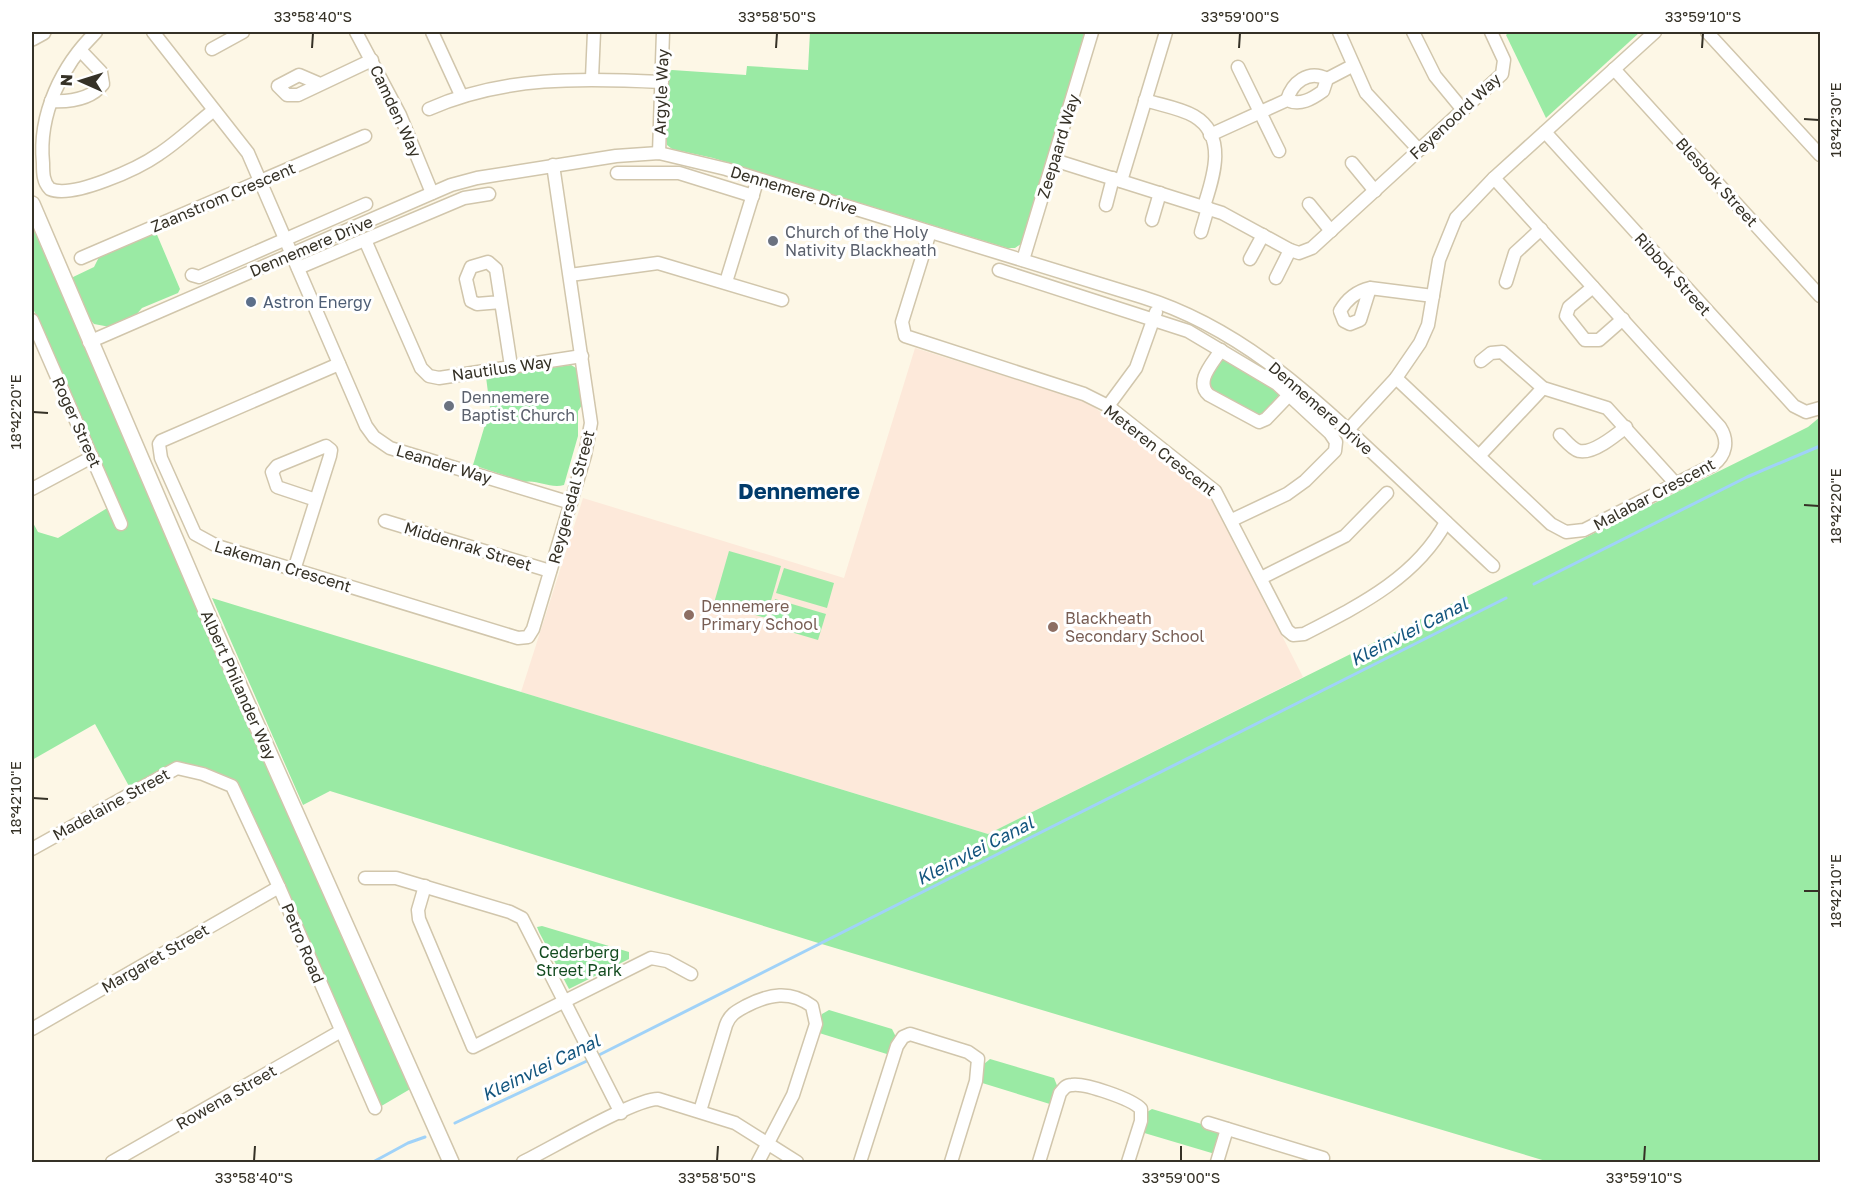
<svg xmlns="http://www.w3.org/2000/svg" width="1852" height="1194" font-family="'Golos Text',sans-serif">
  <rect width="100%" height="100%" fill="#fdf7e6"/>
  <polygon fill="#fde9da" points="915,348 1086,401 1211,496 1303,677 988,834 521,692 583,498 844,578"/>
  <g fill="#9aeaa4">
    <polygon points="810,32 1086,32 1021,244 1015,248 1007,248 713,158 672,149 667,145 667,72 672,70 746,75 747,66 808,70"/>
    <polygon points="1509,32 1640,32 1546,118 1506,35"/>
    <polygon points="32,223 412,1088 378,1108 241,793 192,766 130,788 95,724 32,760 32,521 38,532 58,538 109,507 125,524 32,306"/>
    <polygon points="155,230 180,289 178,293 142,308 135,316 110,327 94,324 83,312 85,308 71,278 94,267 100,255"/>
    <polygon points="1224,358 1278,391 1279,399 1259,419 1212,392 1207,381"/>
    <path d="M 571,365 L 576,368 L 582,405 L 578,411 L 578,436 L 564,485 C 550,489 537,479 524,482 L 473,465 L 490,408 L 486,377 Z"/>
    <polygon points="1820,417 1820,1162 1549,1162 815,942 330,791 303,805 212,598 988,834 1808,427"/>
    <polygon points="729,551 781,566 766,618 714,603"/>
    <polygon points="784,568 834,583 827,608 776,593"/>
    <polygon points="775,599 826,614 818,640 767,625"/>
    <polygon points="542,926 629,952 629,959 569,989 539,932 537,927"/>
    <polygon points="829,1010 892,1029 896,1037 890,1055 816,1032 822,1014"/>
    <polygon points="990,1059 1054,1078 1058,1088 1053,1105 979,1082 984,1064"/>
    <polygon points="1152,1109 1218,1129 1220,1131 1215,1154 1141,1132 1147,1112"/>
  </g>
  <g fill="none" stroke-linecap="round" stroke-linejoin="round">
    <g stroke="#a0d2f8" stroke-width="3">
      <polyline points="1534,584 1747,477 1820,446"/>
      <polyline points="595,1057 1506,598"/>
      <polyline points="455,1123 589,1060"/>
      <polyline points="373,1162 408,1143 425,1137"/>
    </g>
    <defs>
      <g id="minor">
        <path d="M 96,32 C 62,65 38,114 43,163 C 43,173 43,182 50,189 C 73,199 139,168 159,154 C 179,141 196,124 214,110"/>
        <polyline points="153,32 248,153 366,426 374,437 390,448 571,503"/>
        <polyline points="356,32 400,115 432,193"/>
        <polyline points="432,32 461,95"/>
        <polyline points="1339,32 1366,93 1419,150"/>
        <polyline points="1413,32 1435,76 1463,110"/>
        <polyline points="1707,32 1820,155"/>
        <polyline points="212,49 243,32"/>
        <polyline points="1238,67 1279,151"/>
        <polyline points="1614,69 1820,296"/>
        <polyline points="592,78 594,32"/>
        <polyline points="320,84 299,75 278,86 287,95 298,95 372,60"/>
        <path d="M 1145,100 C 1160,105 1180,108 1194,116 C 1228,136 1213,178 1204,206"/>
        <path d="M 1287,100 C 1292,83 1308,69 1327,79"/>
        <path d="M 51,101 C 69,102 91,99 103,84 L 101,72 L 80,50"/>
        <path d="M 429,109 C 503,76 583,78 662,82"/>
        <polyline points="1545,132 1794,406 1806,412 1820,408"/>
        <path d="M 1210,135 L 1287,100 C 1300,106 1312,99 1323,91 L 1327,79 L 1352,66"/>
        <polyline points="659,153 663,32"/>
        <polyline points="1054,160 1222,213 1290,250 1299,253 1312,248 1502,74 1504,60 1491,32"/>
        <polyline points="1352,163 1375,191"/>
        <polyline points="617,173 679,173 753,196"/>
        <polyline points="1121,181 1166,32"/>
        <polyline points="1309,204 1331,231"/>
        <polyline points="1106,205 1113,178"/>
        <polyline points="1152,220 1160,193"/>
        <path d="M 930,232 L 902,322 L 905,336 L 1084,394 L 1108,406 L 1215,491 L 1287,630 L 1293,635 L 1304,634 C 1358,606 1416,578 1446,522"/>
        <polyline points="1201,232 1208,208"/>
        <polyline points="365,240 421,368 429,376 439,378 582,356"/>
        <polyline points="81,258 365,136"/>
        <polyline points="1250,259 1263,235"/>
        <polyline points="1023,260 1092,32"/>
        <polyline points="298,268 464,198 489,194"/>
        <polyline points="999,270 1188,331 1277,384 1330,433 1336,442 1335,451 1305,481 1287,494 1232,520"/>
        <polyline points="192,275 199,277 366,204"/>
        <polyline points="570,275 658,263 782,300"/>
        <polyline points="1276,278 1290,250"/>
        <polyline points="726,282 755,188"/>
        <polyline points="1506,282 1515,253 1541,229"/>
        <polyline points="1593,287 1569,307 1566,316 1585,340 1599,340 1623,319"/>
        <path d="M 1370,288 L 1360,320 L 1350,324 L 1344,321 L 1340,311 C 1347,299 1357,291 1370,288 L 1433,296"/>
        <polyline points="501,302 477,304 471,301 466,279 471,267 488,262 496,269 511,366"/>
        <polyline points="32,320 121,524"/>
        <path d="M 89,342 L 451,185 L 477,178 L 616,156 L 659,153 L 726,169 L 1142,297 C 1235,326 1304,388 1374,454 C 1414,491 1453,529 1493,566"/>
        <path d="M 1221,350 C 1213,363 1194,382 1209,395 L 1259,422 L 1266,419 L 1289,395"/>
        <polyline points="1481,361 1491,353 1502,352 1543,388 1607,408 1676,484"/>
        <polyline points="339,364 161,441 159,444 161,458 195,534 217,546 518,638 528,637 533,629 585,455 591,423 553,165"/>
        <path d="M 1396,378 L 1551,524 L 1566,532 L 1584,530 L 1713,465 C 1726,455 1729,441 1720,427 L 1494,178"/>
        <polyline points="1108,406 1136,368 1156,312"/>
        <polyline points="1348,430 1396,378 1420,343 1428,325 1439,260 1456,218 1494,178 1655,32"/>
        <path d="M 1560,435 C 1565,440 1572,449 1579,451 C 1593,454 1615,436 1626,427"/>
        <polyline points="1479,456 1543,388"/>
        <polyline points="32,489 92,457"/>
        <polyline points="385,521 550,571"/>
        <polyline points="294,570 330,456 331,450 326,446 277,466 272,472 277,487 316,500"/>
        <polyline points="1261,578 1345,536 1387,493"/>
        <polyline points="32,849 177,768 203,774 232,786 279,887 375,1108"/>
        <polyline points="365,878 396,878 510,912 522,918 621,1113"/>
        <polyline points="425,886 418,910 419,919 473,1047 651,958 667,961 691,974"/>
        <polyline points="32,1029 279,887"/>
        <path d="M 700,1111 L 726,1025 C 730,1014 737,1011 746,1006 C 769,994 790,990 812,1006 L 816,1024 L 793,1095 L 758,1162"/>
        <polyline points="1208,1123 1323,1158"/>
        <polyline points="112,1162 341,1031"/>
        <path d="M 523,1162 C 550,1149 634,1099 658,1099 L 735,1123 L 797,1162"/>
        <polyline points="860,1162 897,1046 903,1037 910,1034 968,1052 978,1059 976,1081 951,1162"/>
        <path d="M 1039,1162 L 1060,1093 C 1064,1088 1066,1085 1072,1085 C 1085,1083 1132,1099 1141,1109 L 1141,1121 L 1128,1162"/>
        <polyline points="1217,1162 1227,1129"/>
      </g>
      <g id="tertiary">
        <polyline points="32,38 43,32"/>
        <polyline points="32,204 213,627 451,1162"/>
      </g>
    </defs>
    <use href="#minor" stroke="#d1c6ac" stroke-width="15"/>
    <use href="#tertiary" stroke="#d1c6ac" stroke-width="18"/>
    <use href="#minor" stroke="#fff" stroke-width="12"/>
    <use href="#tertiary" stroke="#fff" stroke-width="15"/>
  </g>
  <path fill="none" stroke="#353126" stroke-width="2" d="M 312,48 L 313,33M 776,48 L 777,33M 1239,48 L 1240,33M 1702,48 L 1703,33M 1804,119 L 1819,120M 33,412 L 48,413M 1804,505 L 1819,506M 33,798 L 48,799M 1804,891 L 1819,891M 254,1161 L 255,1146M 717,1161 L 718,1146M 1181,1161 L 1181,1146M 1644,1161 L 1645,1146"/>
  <g fill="#6b7280" stroke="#fff" stroke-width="2">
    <circle cx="773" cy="241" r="6"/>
    <circle cx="449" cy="406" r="6"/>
  </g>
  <circle fill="#5c6f8a" stroke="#fff" stroke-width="2" cx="251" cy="302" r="6"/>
  <g fill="#8d6e63" stroke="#fff" stroke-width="2">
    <circle cx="689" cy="615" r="6"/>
    <circle cx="1053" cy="627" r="6"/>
  </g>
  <g text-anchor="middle" stroke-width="6" stroke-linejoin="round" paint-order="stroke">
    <g font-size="16" fill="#353126" stroke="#fff">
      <text transform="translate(661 92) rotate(-88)" y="6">Argyle Way</text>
      <text transform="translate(396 111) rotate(65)" y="6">Camden Way</text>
      <text transform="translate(1455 116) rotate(-43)" y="6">Feyenoord Way</text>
      <text transform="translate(1058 146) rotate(-73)" y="6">Zeepaard Way</text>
      <text transform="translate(1717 182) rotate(48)" y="6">Blesbok Street</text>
      <text transform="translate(794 190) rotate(17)" y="6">Dennemere Drive</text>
      <text transform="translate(223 197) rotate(-23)" y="6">Zaanstrom Crescent</text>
      <text transform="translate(311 246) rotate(-23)" y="6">Dennemere Drive</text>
      <text transform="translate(1673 274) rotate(48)" y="6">Ribbok Street</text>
      <text transform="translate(502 368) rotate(-8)" y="6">Nautilus Way</text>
      <text transform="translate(1321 408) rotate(41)" y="6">Dennemere Drive</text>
      <text transform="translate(77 422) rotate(66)" y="6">Roger Street</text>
      <text transform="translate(1160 450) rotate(38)" y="6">Meteren Crescent</text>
      <text transform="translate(444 464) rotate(17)" y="6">Leander Way</text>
      <text transform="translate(1654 494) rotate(-28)" y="6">Malabar Crescent</text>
      <text transform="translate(571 497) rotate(-75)" y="6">Reygersdal Street</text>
      <text transform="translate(468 546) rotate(17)" y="6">Middenrak Street</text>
      <text transform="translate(283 566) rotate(17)" y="6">Lakeman Crescent</text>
      <text transform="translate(239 685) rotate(66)" y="6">Albert Philander Way</text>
      <text transform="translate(111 804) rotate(-29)" y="6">Madelaine Street</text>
      <text transform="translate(303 943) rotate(67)" y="6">Petro Road</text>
      <text transform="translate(155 958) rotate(-30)" y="6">Margaret Street</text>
      <text transform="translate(226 1097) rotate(-30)" y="6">Rowena Street</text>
    </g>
    <g font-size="16" fill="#5b616d" stroke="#fff" text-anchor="start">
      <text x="785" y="238">Church of the Holy<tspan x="785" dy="18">Nativity Blackheath</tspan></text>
      <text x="461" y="403">Dennemere<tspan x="461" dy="18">Baptist Church</tspan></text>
    </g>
    <g font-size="16" fill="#4e5e75" stroke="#fff" text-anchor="start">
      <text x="263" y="308">Astron Energy</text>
    </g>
    <g font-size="16" fill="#785e54" stroke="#fff" text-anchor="start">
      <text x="701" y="612">Dennemere<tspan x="701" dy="18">Primary School</tspan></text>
      <text x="1065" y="624">Blackheath<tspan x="1065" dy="18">Secondary School</tspan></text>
    </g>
    <g font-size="16" fill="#134c20" stroke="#fff">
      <text x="579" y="958">Cederberg<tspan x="579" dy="18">Street Park</tspan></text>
    </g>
    <g font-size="18" font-style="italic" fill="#13557e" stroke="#fff">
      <text transform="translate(1409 632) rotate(-27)" y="6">Kleinvlei Canal</text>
      <text transform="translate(975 851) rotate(-27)" y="6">Kleinvlei Canal</text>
      <text transform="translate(541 1068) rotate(-26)" y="6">Kleinvlei Canal</text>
    </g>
    <g font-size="22" font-weight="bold" fill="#013b6b" stroke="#fff">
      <text x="799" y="499">Dennemere</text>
    </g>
  </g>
  <rect width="1852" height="1194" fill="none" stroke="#ffffff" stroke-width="66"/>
  <g transform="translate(81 81) rotate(273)" stroke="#ffffff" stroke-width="4.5" paint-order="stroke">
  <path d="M0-4.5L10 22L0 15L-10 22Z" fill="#353126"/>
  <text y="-9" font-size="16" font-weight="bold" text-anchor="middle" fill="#353126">N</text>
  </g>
  <rect x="33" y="33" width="1786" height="1128" fill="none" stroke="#353126" stroke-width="2"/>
  <g font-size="15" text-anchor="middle" fill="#353126">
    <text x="313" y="22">33°58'40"S</text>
    <text x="777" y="22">33°58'50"S</text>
    <text x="1240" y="22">33°59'00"S</text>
    <text x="1703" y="22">33°59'10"S</text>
    <text transform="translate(1836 120) rotate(-90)" y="5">18°42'30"E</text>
    <text transform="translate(16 412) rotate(-90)" y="5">18°42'20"E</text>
    <text transform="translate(1836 506) rotate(-90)" y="5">18°42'20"E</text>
    <text transform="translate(16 798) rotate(-90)" y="5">18°42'10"E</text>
    <text transform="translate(1836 891) rotate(-90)" y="5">18°42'10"E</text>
    <text x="254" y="1183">33°58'40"S</text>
    <text x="717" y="1183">33°58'50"S</text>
    <text x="1181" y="1183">33°59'00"S</text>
    <text x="1644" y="1183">33°59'10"S</text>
  </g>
</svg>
